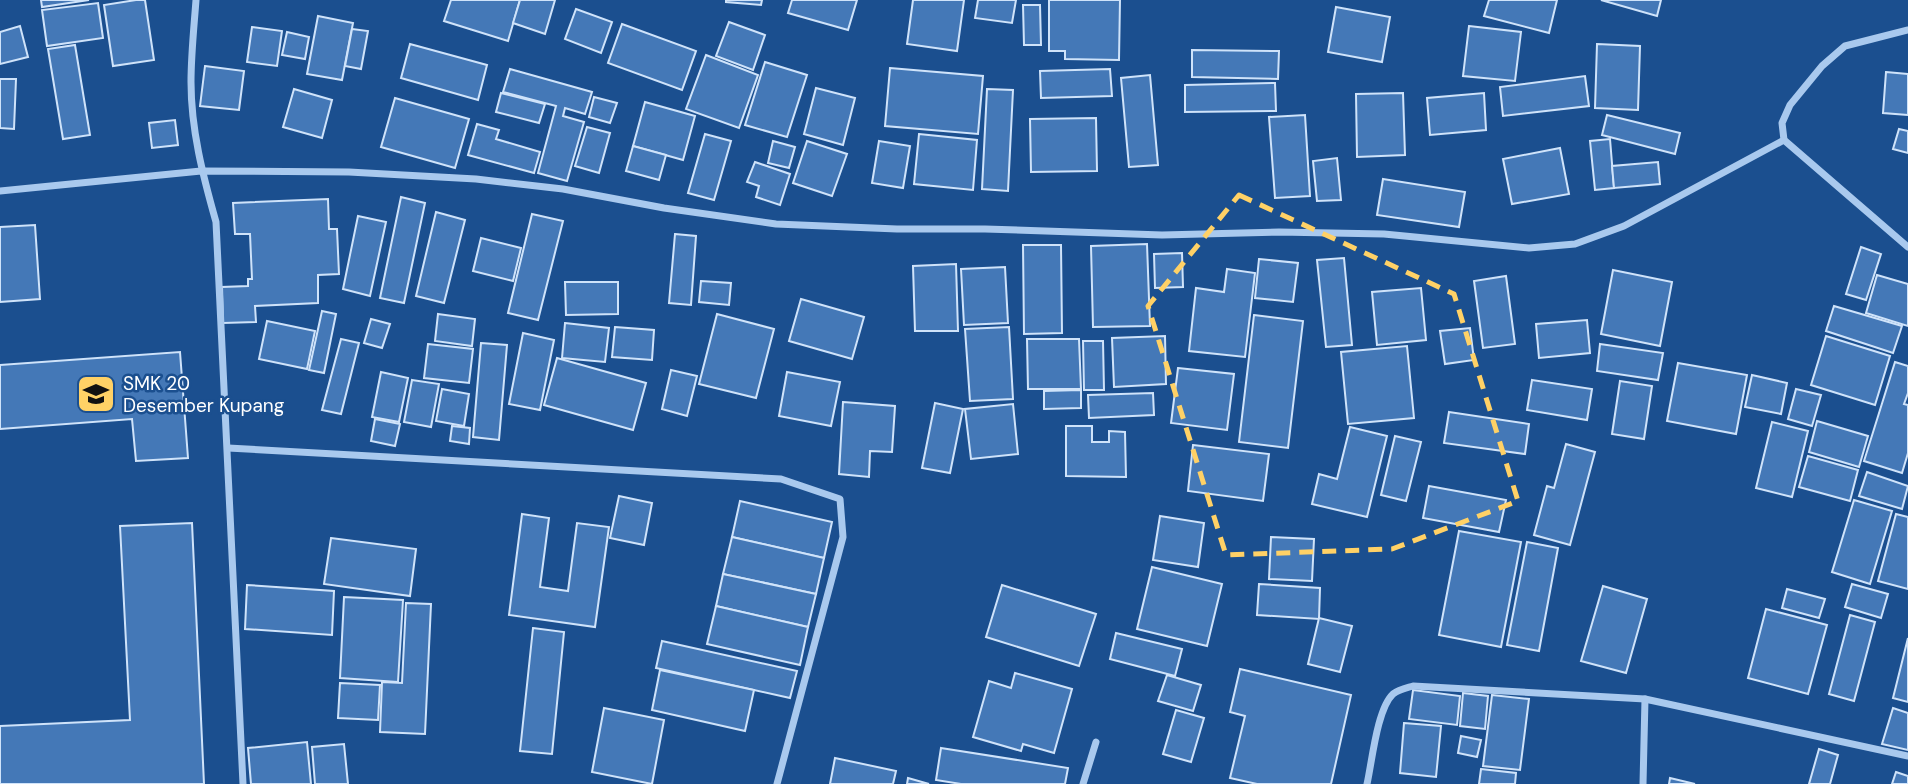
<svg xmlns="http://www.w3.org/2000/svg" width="1908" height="784" font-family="'DM Sans',sans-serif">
  <rect width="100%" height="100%" fill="#1b4f8f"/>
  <g fill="#4478b7" stroke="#cfe3fa" stroke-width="2">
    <polygon points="41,0 89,0 42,7"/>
    <polygon points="136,0 145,0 154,60 113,66 104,5"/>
    <polygon points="451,0 520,0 508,41 444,21"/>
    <polygon points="520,0 555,0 545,34 513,23"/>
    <polygon points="726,0 762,0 761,5 726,2"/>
    <polygon points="792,0 857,0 848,30 788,13"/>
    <polygon points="913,0 964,0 957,51 907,44"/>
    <polygon points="978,0 1016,0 1012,23 975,18"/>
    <polygon points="1049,0 1120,0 1119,60 1065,59 1065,51 1049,51"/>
    <polygon points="1489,0 1557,0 1549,33 1484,16"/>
    <polygon points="1601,0 1661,0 1657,16"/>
    <polygon points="98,3 103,38 47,46 42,10"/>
    <polygon points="1023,5 1040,5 1041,45 1024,45"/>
    <polygon points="1336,7 1390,17 1382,62 1328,52"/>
    <polygon points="576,9 612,22 601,53 565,39"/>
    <polygon points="318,16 353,23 342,80 307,74"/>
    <polygon points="729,22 765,35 753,70 716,56"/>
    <polygon points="622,24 696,51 682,90 608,63"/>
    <polygon points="20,26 28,57 0,64 0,32"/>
    <polygon points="1469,26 1521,32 1515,81 1463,76"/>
    <polygon points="252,27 282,31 277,66 247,62"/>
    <polygon points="352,29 368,31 361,69 345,66"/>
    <polygon points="287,32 309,37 305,59 282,55"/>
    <polygon points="410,44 487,65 478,100 401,78"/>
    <polygon points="1597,44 1640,46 1638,110 1595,108"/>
    <polygon points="75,45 90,135 63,139 48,49"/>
    <polygon points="1192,50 1279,51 1278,79 1192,77"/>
    <polygon points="706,55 758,75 739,128 686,109"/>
    <polygon points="765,62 807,75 787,137 745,125"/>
    <polygon points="205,66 244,71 239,110 200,106"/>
    <polygon points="890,68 983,76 978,134 885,126"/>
    <polygon points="510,69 592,92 585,114 565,108 563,116 584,122 567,181 538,173 556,106 503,92"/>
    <polygon points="1110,69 1112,96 1041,98 1040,71"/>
    <polygon points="1886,72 1908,74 1908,115 1883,113"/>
    <polygon points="1150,75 1158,165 1129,167 1121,78"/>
    <polygon points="1585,76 1589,106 1503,116 1500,87"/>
    <polygon points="0,79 16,79 14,129 0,128"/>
    <polygon points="1275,83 1276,111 1185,112 1185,85"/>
    <polygon points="816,88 855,98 843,145 804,134"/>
    <polygon points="294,89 332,100 322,138 283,127"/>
    <polygon points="987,89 1013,90 1008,191 982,189"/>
    <polygon points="501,93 545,104 539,123 496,112"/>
    <polygon points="1403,93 1405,155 1357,157 1356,94"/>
    <polygon points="1484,93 1486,130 1430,135 1427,98"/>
    <polygon points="594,97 617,103 610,123 589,117"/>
    <polygon points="395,98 469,119 455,168 381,147"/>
    <polygon points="645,102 695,116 683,160 633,146"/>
    <polygon points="1305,115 1310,196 1275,198 1269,117"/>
    <polygon points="1607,115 1680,133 1675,154 1602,135"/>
    <polygon points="1096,118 1097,171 1031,172 1030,119"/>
    <polygon points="175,120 178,145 152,148 149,123"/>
    <polygon points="477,124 499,130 496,139 540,152 534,173 468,155"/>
    <polygon points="587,127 610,133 599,173 575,166"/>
    <polygon points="1899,129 1908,131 1908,153 1893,149"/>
    <polygon points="705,134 731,141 714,200 688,193"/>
    <polygon points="919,134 977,140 973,190 914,184"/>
    <polygon points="1610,139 1614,188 1595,190 1590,141"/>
    <polygon points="773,141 795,147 789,168 768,163"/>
    <polygon points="807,141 847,154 832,196 793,183"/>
    <polygon points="879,141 910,146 903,188 872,183"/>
    <polygon points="633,146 666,155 659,180 626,171"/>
    <polygon points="1560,148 1569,194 1512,204 1503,159"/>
    <polygon points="1337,158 1341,200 1317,201 1313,161"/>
    <polygon points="755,162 790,174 780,205 756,197 759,186 747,182"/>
    <polygon points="1658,162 1660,184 1614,188 1612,166"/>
    <polygon points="1383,179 1465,192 1459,227 1377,215"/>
    <polygon points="401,197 425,203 404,303 380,298"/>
    <polygon points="328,199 329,229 337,229 339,274 318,275 318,303 255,306 256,322 223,323 222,287 248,286 248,279 252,279 250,234 235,234 233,203"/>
    <polygon points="436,212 465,220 444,303 416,296"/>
    <polygon points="532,214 563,221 538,320 508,313"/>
    <polygon points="358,216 386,222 370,296 343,289"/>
    <polygon points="35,225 40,299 0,302 0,227"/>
    <polygon points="675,234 696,236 691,305 669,303"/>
    <polygon points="481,238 521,248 513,281 473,271"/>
    <polygon points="1147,244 1150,326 1093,327 1091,246"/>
    <polygon points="1023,245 1061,245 1062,333 1024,334"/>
    <polygon points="1861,247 1881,254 1866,300 1846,294"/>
    <polygon points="1182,253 1183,287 1155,288 1154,254"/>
    <polygon points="1344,258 1352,345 1326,347 1317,260"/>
    <polygon points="1259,259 1298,263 1293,302 1255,298"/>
    <polygon points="956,264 958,331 915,331 913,266"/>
    <polygon points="1005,267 1008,323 964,325 961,269"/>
    <polygon points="1227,269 1255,273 1245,357 1189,351 1196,288 1224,292"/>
    <polygon points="1613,270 1672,282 1660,346 1601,334"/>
    <polygon points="1877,275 1908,284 1908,326 1866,313"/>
    <polygon points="1506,276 1515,344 1483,348 1474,281"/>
    <polygon points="701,281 731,283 729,305 699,302"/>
    <polygon points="565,282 618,282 618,314 566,315"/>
    <polygon points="1421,288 1426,340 1377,345 1372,292"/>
    <polygon points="801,299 864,317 852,359 789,341"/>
    <polygon points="1834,306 1902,326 1893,353 1826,331"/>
    <polygon points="322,311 336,314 324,373 309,370"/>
    <polygon points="438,314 475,319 472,346 435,341"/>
    <polygon points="717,314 774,329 756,398 699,384"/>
    <polygon points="1254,315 1303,321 1288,448 1239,442"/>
    <polygon points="371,319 390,324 382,348 364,343"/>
    <polygon points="1587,320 1590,353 1539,358 1536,324"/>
    <polygon points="267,321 315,331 307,369 259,359"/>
    <polygon points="565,323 609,328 605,362 562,358"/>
    <polygon points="615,327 654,330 652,360 612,357"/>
    <polygon points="1009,327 1013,399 970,401 965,329"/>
    <polygon points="1470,328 1474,360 1445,364 1440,331"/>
    <polygon points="523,333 554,340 540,410 509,404"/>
    <polygon points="1165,336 1166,384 1114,387 1112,338"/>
    <polygon points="1826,336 1890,356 1875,405 1811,385"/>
    <polygon points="341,339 359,343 341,414 322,410"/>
    <polygon points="1027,339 1079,339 1081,389 1028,389"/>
    <polygon points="1083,341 1103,341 1104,390 1084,390"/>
    <polygon points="481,343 507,345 499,440 473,437"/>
    <polygon points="428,344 473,349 469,383 424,378"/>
    <polygon points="1600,344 1663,353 1658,380 1597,371"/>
    <polygon points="1407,346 1414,418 1348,424 1341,352"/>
    <polygon points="180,352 188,458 136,461 132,419 0,429 0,365"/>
    <polygon points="557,358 646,383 633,430 544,405"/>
    <polygon points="1895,362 1908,366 1908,393 1904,404 1908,405 1908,453 1902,473 1864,461"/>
    <polygon points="1678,363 1747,375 1736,434 1667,421"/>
    <polygon points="1178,368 1234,374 1227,430 1171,423"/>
    <polygon points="671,370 697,376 687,416 662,409"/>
    <polygon points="381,372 408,378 399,422 372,417"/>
    <polygon points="787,372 840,382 831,426 779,416"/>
    <polygon points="1752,375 1787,383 1781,414 1745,407"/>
    <polygon points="412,380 439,384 431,427 404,422"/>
    <polygon points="1532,380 1592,389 1587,420 1527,410"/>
    <polygon points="1620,381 1652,386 1644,439 1612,434"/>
    <polygon points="442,389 469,394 464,426 436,421"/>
    <polygon points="1796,389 1821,395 1812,426 1788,419"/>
    <polygon points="1081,390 1081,408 1044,409 1044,391"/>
    <polygon points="1153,393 1154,415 1089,418 1088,395"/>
    <polygon points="843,402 895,406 892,452 870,451 869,477 839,474"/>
    <polygon points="935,403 963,409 950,473 922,468"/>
    <polygon points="1013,404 1018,454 971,459 965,409"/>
    <polygon points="1449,412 1529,424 1525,454 1444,443"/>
    <polygon points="375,419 400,424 395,446 371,441"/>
    <polygon points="1817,421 1868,436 1859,467 1809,452"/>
    <polygon points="1772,422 1808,431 1792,497 1756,488"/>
    <polygon points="452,426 470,428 469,444 450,441"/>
    <polygon points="1066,426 1092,426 1092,442 1109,442 1109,431 1125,432 1126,477 1066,476"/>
    <polygon points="1350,427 1387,436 1367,517 1312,504 1319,474 1337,479"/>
    <polygon points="1395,436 1421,442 1406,501 1381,495"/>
    <polygon points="1566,444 1595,452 1570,545 1534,535 1547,486 1554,488"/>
    <polygon points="1193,445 1269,454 1263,501 1188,491"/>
    <polygon points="1808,456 1858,470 1850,501 1799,487"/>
    <polygon points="1867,472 1908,486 1902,509 1859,496"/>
    <polygon points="1429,486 1506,500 1499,532 1423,518"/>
    <polygon points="619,496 652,503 644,545 610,538"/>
    <polygon points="1854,500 1892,511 1870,584 1832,572"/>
    <polygon points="740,501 832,522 824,558 732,537"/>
    <polygon points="522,514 549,518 540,587 568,591 577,523 609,527 595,627 509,615"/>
    <polygon points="1896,514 1908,517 1908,589 1878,581"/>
    <polygon points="1160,516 1204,523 1198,567 1153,560"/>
    <polygon points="192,523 204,784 0,784 0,726 130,720 120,526"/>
    <polygon points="1459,531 1521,542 1501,647 1439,635"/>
    <polygon points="732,537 824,558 816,594 723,574"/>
    <polygon points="1271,537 1314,539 1312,581 1269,579"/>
    <polygon points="331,538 416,549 410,596 324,584"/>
    <polygon points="1527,542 1558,548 1539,651 1507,645"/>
    <polygon points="1152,567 1222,584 1207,646 1137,629"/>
    <polygon points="723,574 816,594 808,627 716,606"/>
    <polygon points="1259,584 1320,588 1319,619 1257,615"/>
    <polygon points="1852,584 1888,594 1881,618 1845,607"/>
    <polygon points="247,585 334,591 332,635 245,629"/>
    <polygon points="1002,585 1096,614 1079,666 986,637"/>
    <polygon points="1603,586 1647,599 1626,673 1581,661"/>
    <polygon points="1787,589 1825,599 1819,618 1782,608"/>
    <polygon points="344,597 403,600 398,682 340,678"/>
    <polygon points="406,603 431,604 425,734 380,732 382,682 402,683"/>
    <polygon points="716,606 808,627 800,665 707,644"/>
    <polygon points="1766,609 1827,625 1808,694 1748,678"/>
    <polygon points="1850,615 1875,622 1854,701 1829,694"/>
    <polygon points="1319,618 1352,626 1340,672 1308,664"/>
    <polygon points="533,628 564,632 552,754 520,751"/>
    <polygon points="1116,633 1182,649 1175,676 1110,659"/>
    <polygon points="1908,638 1908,702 1893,698"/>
    <polygon points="662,641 797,671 790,698 656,668"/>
    <polygon points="1240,669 1351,695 1331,784 1257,784 1230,778 1245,716 1230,712"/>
    <polygon points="660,670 754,690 745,731 652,710"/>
    <polygon points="1015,673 1072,689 1054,753 1023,744 1021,751 973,737 989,681 1011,688"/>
    <polygon points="1167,675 1201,685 1193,711 1158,701"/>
    <polygon points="340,683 380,685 378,720 338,718"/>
    <polygon points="1413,690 1460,696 1457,725 1409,719"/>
    <polygon points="1463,693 1488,696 1485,729 1460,726"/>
    <polygon points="1492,695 1529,699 1520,770 1483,766"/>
    <polygon points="604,708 664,720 652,784 592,772"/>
    <polygon points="1893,708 1908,713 1908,750 1882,744"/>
    <polygon points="1176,710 1204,718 1191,762 1163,754"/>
    <polygon points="1404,723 1441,726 1436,777 1400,773"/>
    <polygon points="1461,736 1481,740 1477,757 1458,753"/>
    <polygon points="307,742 311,784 251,784 248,748"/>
    <polygon points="344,744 348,784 315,784 312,747"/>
    <polygon points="941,748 1068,768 1065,784 961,784 936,780"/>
    <polygon points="1819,749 1838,755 1830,784 1809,784"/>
    <polygon points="835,758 896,771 893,784 830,784"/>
    <polygon points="1481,769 1516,773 1515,784 1479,784"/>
    <polygon points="1896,772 1908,776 1908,784 1892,784"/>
    <polygon points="908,778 929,784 907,784"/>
    <polygon points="1670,778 1695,784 1669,784"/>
  </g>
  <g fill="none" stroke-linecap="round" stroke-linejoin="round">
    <g stroke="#a9c9ee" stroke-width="7">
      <path d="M 196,0 C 194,27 191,55 191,82 C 191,130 203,176 216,222 L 243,784"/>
      <polyline points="1908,30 1845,46 1822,66 1790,105 1782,123 1784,140 1908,247"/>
      <polyline points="0,191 201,171 349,172 476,179 563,189 664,208 776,224 897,229 985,229 1162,235 1279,232 1384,234 1529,248 1575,244 1624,226 1784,140"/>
      <polyline points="228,448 781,479 840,499 843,537 777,784"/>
      <polyline points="1083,784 1096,742"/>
      <path d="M 1367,784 C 1372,762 1377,709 1393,694 C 1399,689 1406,688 1413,686 L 1645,699 L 1908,756"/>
      <polyline points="1643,784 1645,699"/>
    </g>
  </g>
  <path fill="none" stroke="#ffd166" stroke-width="5" stroke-dasharray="14 9" stroke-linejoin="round" d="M 1239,195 L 1454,294 L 1518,501 L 1392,549 L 1226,555 L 1148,306 Z"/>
  <defs>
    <symbol id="school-square" viewBox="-11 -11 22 22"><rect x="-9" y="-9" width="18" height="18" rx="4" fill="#ffd166" stroke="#1b4f8f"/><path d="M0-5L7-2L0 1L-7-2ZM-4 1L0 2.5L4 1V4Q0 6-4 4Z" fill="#111"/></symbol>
  </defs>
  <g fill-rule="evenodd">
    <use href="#school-square" x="74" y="372" width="44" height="44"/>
  </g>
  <g text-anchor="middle" stroke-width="5" stroke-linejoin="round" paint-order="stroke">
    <g font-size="19" fill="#fff" stroke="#1b4f8f" text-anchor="start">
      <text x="123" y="390">SMK 20<tspan x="123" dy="22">Desember Kupang</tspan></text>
    </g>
  </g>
</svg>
